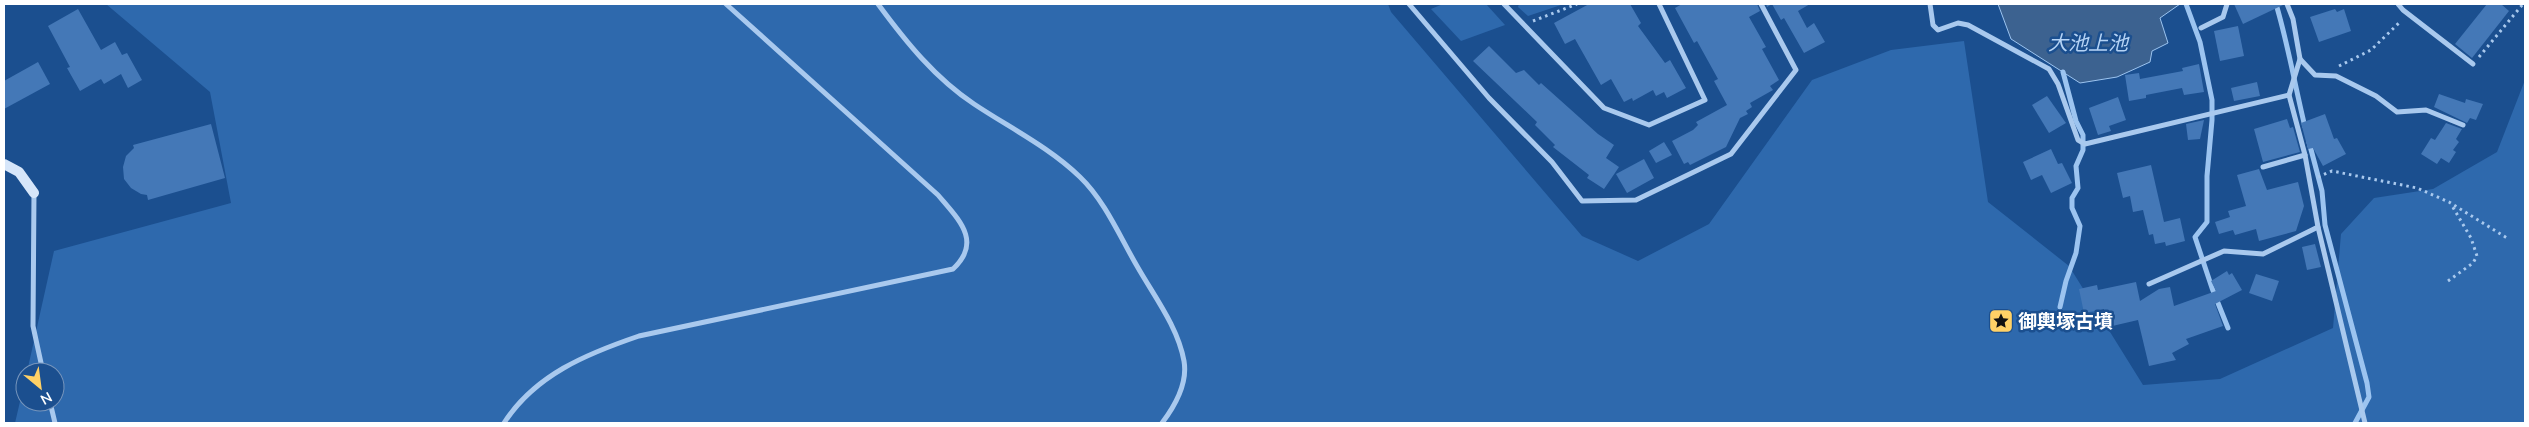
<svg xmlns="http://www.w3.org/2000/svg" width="2529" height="427" font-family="Mulish,'Noto Sans JP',sans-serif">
  <rect width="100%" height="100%" fill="#1b4f8f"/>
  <g fill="#2e69ad">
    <polygon points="106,4 1388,4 1391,12 1582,236 1638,261 1709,224 1812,80 1891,50 1964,41 1988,202 2069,266 2143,385 2220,379 2333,328 2341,234 2374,198 2433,189 2497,152 2525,80 2525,423 15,423 25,380 25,402 55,402 55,372 27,372 54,251 231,203 210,92"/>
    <polygon points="1443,4 1486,4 1505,25 1461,41 1431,9"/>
    <polygon points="1519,4 1564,4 1528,16 1518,7"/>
  </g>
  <polygon fill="#3c6290" stroke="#9cc4f0" points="1998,4 2180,4 2160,18 2168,43 2152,51 2150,62 2117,77 2080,83 2011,39"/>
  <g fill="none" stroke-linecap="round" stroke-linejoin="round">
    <g stroke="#9cc4f0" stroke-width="5">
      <polyline points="2186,4 2200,42 2212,100 2212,120 2207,176 2207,222 2195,237 2212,288 2228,328"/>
      <path d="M 2276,4 C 2288,44 2295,86 2305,127"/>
      <polyline points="2309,142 2322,191 2325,225 2367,383 2369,397 2355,423"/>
      <polyline points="2060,307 2066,281 2076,253 2080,226 2072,208 2072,198 2078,188 2076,166 2083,150 2083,135 2076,121 2063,72"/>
    </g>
  </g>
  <g fill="#4478b7">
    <polygon points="1589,4 1630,4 1641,23 1638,26 1665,63 1670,60 1686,88 1667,98 1664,92 1656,96 1653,90 1633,101 1632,98 1624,102 1611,79 1601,85 1575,39 1565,44 1554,23"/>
    <polygon points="1682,4 1757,4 1760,11 1749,17 1766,47 1762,49 1779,80 1770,86 1773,90 1750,103 1752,107 1746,111 1748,114 1740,118 1726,147 1690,165 1688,162 1684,164 1672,141 1693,130 1698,125 1696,122 1727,105 1714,81 1718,79 1697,41 1694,43 1675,8"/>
    <polygon points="1766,4 1810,4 1798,11 1807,28 1814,23 1825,42 1804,53 1784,18 1781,20 1772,4 1767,7"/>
    <polygon points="2234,4 2283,4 2283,5 2243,24"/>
    <polygon points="2487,4 2501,4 2509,11 2472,58 2455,44"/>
    <polygon points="78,9 101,50 115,42 122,55 127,53 142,80 128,88 121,74 104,84 101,79 80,91 67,68 70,67 48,26"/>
    <polygon points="2335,9 2337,12 2344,9 2351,31 2319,42 2310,17"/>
    <polygon points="2238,26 2244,56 2220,61 2214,31"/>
    <polygon points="1489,46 1516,73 1524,70 1539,85 1541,83 1598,134 1614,145 1606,158 1619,167 1604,189 1587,178 1589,175 1553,147 1555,145 1535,125 1537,122 1473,61"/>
    <polygon points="38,62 50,84 4,109 4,81"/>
    <polygon points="2199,64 2204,92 2184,95 2182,88 2146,95 2146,98 2129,101 2125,75 2139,73 2140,79 2183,71 2182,68"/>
    <polygon points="2257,82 2260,96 2234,101 2231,88"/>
    <polygon points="2439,94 2465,103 2466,99 2483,104 2476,120 2470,118 2467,123 2434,107"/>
    <polygon points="2047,96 2066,123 2049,133 2032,105"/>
    <polygon points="2118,97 2126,120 2109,126 2111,131 2098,135 2089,108"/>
    <polygon points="2325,114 2334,139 2337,138 2346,154 2323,166 2313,148 2308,149 2301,123"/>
    <polygon points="2287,119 2290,128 2293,127 2300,152 2263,162 2254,129"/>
    <polygon points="2204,120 2200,139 2188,140 2186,124"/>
    <polygon points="2446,123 2462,129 2456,139 2459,142 2453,150 2456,152 2449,163 2441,158 2437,164 2421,154 2431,138 2435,140"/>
    <polygon points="211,124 225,178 148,200 147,195 141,194 131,188 124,179 123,167 126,156 134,148 133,145"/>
    <polygon points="1664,142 1672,155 1656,163 1649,151"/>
    <polygon points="2051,149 2058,164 2062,163 2072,183 2051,193 2042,175 2031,180 2023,162"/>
    <polygon points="1644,159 1654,178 1627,193 1616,174"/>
    <polygon points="2151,165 2164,222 2180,218 2185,241 2166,246 2165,242 2155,244 2153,234 2149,235 2143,210 2133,212 2130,196 2123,198 2117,173"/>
    <polygon points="2259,169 2267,190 2298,182 2304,206 2296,231 2259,241 2256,229 2235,235 2233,230 2219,234 2215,222 2230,217 2228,211 2246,206 2237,175"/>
    <polygon points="2315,244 2321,267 2307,270 2302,247"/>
    <polygon points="2227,271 2229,275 2232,273 2242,290 2215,304 2223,326 2186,339 2189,344 2172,353 2176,360 2149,366 2138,320 2108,327 2104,309 2084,313 2079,289 2097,285 2098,290 2136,282 2140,301 2159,289 2170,287 2174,306 2216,291 2211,281"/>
    <polygon points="2256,274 2279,281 2272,301 2249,293"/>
  </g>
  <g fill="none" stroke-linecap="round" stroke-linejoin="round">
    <g stroke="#a9c9ee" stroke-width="3" stroke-dasharray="2.5 4" stroke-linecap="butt">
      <polyline points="1533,21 1577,4"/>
      <polyline points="2479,57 2523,4"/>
      <polyline points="2339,66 2371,50 2400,22"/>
      <polyline points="2318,177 2332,171 2417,188 2449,202 2507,238"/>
      <polyline points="2448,281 2473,263 2477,256 2471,238 2451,204"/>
    </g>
    <g stroke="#a9c9ee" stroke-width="5">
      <path d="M 878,4 C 906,42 935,78 974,104 C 1010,128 1049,147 1080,177 C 1105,201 1120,237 1137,266 C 1154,296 1178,327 1184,361 C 1188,384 1175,406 1162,423"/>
      <polyline points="1409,4 1489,98 1552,162 1582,201 1636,200 1731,154 1796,70 1761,4"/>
      <polyline points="1504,4 1604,108 1649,125 1705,100 1659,4"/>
      <polyline points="1930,4 1933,25 1938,30 1958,23 1968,25 2049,69 2058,84 2078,140 2085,144 2289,95"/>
      <polyline points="2287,4 2293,19 2300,59 2289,95 2305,155 2318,227 2365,423"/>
      <polyline points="2398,4 2403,10 2473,64"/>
      <polyline points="2201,28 2223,17 2227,4"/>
      <polyline points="2300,59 2315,75 2336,76 2376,96 2397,112 2426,110 2463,125"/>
      <polyline points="2263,167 2305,155"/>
      <polyline points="34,193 33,326 43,372"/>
      <polyline points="2149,284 2224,251 2263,254 2318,227"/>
      <polyline points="50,402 55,423"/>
      <path d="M 504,423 C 535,375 586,354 639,336 L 953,269 C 983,241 958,219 938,195 L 726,4"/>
    </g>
    <polyline stroke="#d6e6fa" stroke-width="10" points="4,164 19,172 34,193"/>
  </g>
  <defs>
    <symbol id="sight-square" viewBox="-11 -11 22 22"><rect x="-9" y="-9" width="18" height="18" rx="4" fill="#ffd166" stroke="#1b4f8f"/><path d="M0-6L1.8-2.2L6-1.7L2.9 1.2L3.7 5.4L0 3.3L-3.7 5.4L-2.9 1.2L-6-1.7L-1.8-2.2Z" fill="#111"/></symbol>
  </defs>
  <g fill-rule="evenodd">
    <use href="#sight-square" x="1987" y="307" width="28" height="28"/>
  </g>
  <g text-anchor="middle" stroke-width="5" stroke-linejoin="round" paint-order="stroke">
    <g font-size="19" font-weight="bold" fill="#fff" stroke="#1b4f8f" text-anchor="start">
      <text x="2018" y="328">御輿塚古墳</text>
    </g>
    <g font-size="20" font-style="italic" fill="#b5d3f5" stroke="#1b4f8f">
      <text x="2088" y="50">大池上池</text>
    </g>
  </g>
  <rect width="2529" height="427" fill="none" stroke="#ffffff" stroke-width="10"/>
  <g transform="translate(40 387) rotate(151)"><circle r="24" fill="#1b4f8f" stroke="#7695bc"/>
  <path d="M0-4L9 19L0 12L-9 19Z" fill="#ffd166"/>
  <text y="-8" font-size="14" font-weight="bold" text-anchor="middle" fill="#ffffff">N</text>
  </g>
</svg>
